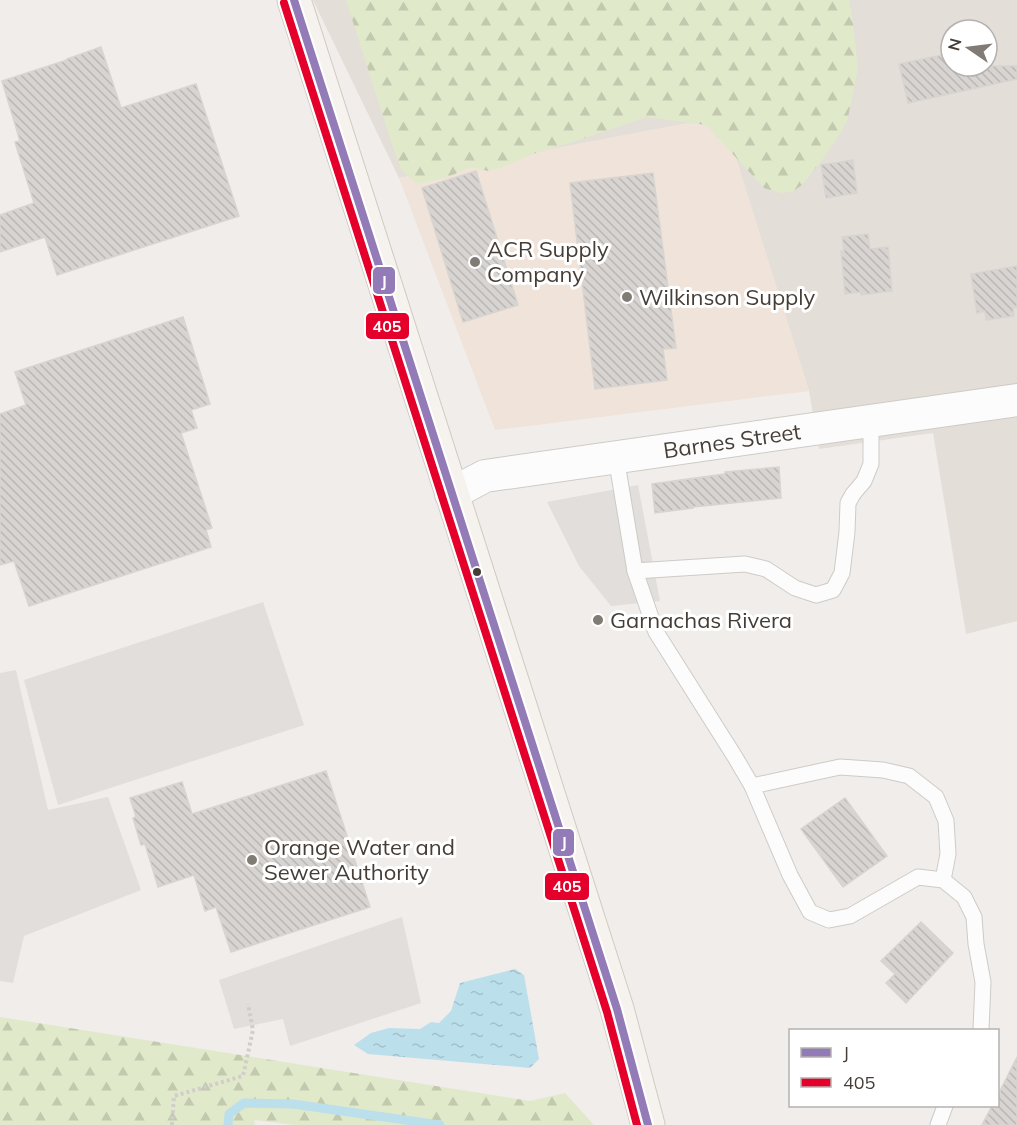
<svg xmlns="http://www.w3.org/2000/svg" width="1017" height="1125" font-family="Mulish,sans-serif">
  <defs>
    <pattern id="forest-firs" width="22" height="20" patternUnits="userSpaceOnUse" patternTransform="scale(1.5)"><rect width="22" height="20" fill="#e1e9cb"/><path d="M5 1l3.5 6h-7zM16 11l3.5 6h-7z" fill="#c2c9af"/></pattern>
    <pattern id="water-ripples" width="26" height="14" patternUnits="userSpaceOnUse" patternTransform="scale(1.5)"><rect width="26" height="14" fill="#bcdfec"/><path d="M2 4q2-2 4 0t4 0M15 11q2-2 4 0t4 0" fill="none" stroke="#a3c0cb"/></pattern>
    <pattern id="building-back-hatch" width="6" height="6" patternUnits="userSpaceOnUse" patternTransform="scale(1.5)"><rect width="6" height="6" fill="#d8d4d1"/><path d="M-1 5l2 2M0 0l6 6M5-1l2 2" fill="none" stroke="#bbb7b4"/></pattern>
  </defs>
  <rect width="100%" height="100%" fill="#f0edea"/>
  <path fill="#e3ded7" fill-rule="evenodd" d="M 313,0 L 1017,0 L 1017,621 L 966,634 L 933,433 L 819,449 L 809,391 L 723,117 L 399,178 ZM 951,30 L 987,30 L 987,66 L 951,66 Z"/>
  <polygon fill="#efe3da" points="723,116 809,391 495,430 399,178"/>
  <g fill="url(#forest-firs)">
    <polygon points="346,0 849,0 852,16 858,68 847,122 826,155 802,185 792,192 781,193 764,188 706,125 647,117 582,139 533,154 501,168 488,171 472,167 445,178 418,184 402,171 392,145"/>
    <polygon points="0,1017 530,1101 565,1093 594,1125 295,1125 254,1120 255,1125 0,1125"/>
  </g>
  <g fill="#e1dedb">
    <polygon points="638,485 660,601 611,606 579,566 547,502"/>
    <polygon points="263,602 304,725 58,805 24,680"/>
    <polygon points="16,670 48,810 108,797 141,890 24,936 13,983 0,981 0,673"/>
    <polygon points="402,917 421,1003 290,1046 283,1019 234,1029 219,980"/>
  </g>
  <polygon fill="url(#water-ripples)" points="515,969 524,975 539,1059 530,1068 368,1054 354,1045 371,1033 389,1028 420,1029 431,1022 439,1023 451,1011 460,983"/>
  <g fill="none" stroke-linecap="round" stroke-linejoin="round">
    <polyline stroke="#bcdfec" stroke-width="9" points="228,1125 229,1114 244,1103 293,1104 440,1125"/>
  </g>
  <g fill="url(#building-back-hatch)" stroke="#d8d4d0" stroke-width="1.5">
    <polygon points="101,47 121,108 196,84 239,216 57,275 45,237 0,252 0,215 34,203 15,142 20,141 2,81 67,60 67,59"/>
    <polygon points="951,53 951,66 1017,66 1017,79 908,103 899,64"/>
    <polygon points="853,160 857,193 826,198 821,165"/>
    <polygon points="476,171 518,305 463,322 422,188"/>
    <polygon points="653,173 676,348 663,349 667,380 595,389 570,183"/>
    <polygon points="868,234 870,249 888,247 892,291 861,295 861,292 845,294 841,251 844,251 842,237"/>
    <polygon points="1017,266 1017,307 1013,308 1014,316 986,320 985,311 977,313 971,274"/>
    <polygon points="183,317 210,404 191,410 197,428 181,433 212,528 206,530 211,547 29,606 14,561 0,565 0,414 26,405 15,372"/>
    <polygon points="779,467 781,498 693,507 693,508 655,513 652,484 725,474 725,472"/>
    <polygon points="326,771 370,907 231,952 216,907 205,911 194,875 158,887 145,844 141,845 133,818 136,817 130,798 182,782 192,814"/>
    <polygon points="845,798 887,856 843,887 801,829"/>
    <polygon points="921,922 953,953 906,1003 886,983 895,974 881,961"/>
    <polygon points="1017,1057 1017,1125 982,1125 992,1106 998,1106 998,1095"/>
  </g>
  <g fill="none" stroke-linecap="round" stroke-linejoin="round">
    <defs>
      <g id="service">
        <polyline points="616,457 635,571 745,564 766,569 795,588 816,595 833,590 842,573 847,532 848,503 853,494 864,481 871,464 871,422"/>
        <polyline points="635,571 656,632 735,757 752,786 790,875 810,912 829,920 850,916 918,877 943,880 964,897 974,917 976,944 983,982 981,1030"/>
        <polyline points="752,786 840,767 883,770 909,776 936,797 946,821 948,854 943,880"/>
        <polyline points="938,1125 945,1106"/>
      </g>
      <g id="minor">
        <path id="s1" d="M 451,494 L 485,476 L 1017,400"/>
      </g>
      <polyline id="secondary" points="294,0 617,1009 648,1125"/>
    </defs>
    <use href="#service" stroke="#cecbc7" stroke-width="17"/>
    <use href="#minor" stroke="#cecbc7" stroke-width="34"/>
    <use href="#secondary" stroke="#d0cac2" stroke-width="35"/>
    <polyline stroke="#d0cdca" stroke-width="4" stroke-dasharray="3 3" stroke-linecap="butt" points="172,1125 174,1096 243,1076 253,1030 248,1004"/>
    <use href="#service" stroke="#fdfcfc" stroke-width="15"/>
    <use href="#minor" stroke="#fdfcfc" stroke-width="32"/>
    <use href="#secondary" stroke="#f6f3ef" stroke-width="33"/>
    <defs>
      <polyline id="bus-1" points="294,0 617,1009 648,1125"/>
      <polyline id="bus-2" points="284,3 607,1012 637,1125"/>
    </defs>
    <use href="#bus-1" stroke="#fff" stroke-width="12"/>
    <use href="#bus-2" stroke="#fff" stroke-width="12"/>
    <use href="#bus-1" stroke="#937bb8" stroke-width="8"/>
    <use href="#bus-2" stroke="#e4002b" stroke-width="8"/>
  </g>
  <g fill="#817b75" stroke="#fff" stroke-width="2">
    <circle cx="475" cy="262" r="6"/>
    <circle cx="627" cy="297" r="6"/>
    <circle cx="598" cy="620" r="6"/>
    <circle cx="252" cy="860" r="6"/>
  </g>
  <circle fill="#453d36" stroke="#fff" stroke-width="2" cx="477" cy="572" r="5"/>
  <g text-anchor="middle" stroke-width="6" stroke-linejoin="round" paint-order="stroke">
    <g font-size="22" fill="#453d36" stroke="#fff" text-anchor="start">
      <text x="487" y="257">ACR Supply<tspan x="487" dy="25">Company</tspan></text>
      <text x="639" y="305">Wilkinson Supply</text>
      <text x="610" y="628">Garnachas Rivera</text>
      <text x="264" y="855">Orange Water and<tspan x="264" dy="25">Sewer Authority</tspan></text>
    </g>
    <g font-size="22" fill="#453d36" stroke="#fff">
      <text dy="8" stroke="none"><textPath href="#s1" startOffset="288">Barnes Street</textPath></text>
    </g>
  </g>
  <g stroke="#fff" stroke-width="2">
    <rect x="372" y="266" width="24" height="29" rx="6" fill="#937bb8"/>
    <rect x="365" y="312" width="45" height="28" rx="6" fill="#e4002b"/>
    <rect x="552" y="828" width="23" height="29" rx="6" fill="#937bb8"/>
    <rect x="544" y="872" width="46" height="29" rx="6" fill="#e4002b"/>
  </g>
  <g font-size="16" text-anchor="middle" font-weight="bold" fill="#fff">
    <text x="384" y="287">J</text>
    <text x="387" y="332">405</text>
    <text x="564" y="848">J</text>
    <text x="567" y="892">405</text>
  </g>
  <rect x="789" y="1029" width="210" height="78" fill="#ffffff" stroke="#b5b1af" stroke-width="1.5"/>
  <rect x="801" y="1048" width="30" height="9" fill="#937bb8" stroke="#b5b1af" stroke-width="1.5"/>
  <text x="843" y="1059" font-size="18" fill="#453d36">J</text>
  <rect x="801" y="1078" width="30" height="9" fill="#e4002b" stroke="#b5b1af" stroke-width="1.5"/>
  <text x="843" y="1089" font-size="18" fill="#453d36">405</text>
  <g transform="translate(969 48) rotate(284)"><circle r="28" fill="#ffffff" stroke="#b5b1af" stroke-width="1.5"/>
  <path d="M0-4.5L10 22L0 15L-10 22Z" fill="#817b75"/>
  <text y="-9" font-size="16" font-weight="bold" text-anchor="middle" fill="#453d36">N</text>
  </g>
</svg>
